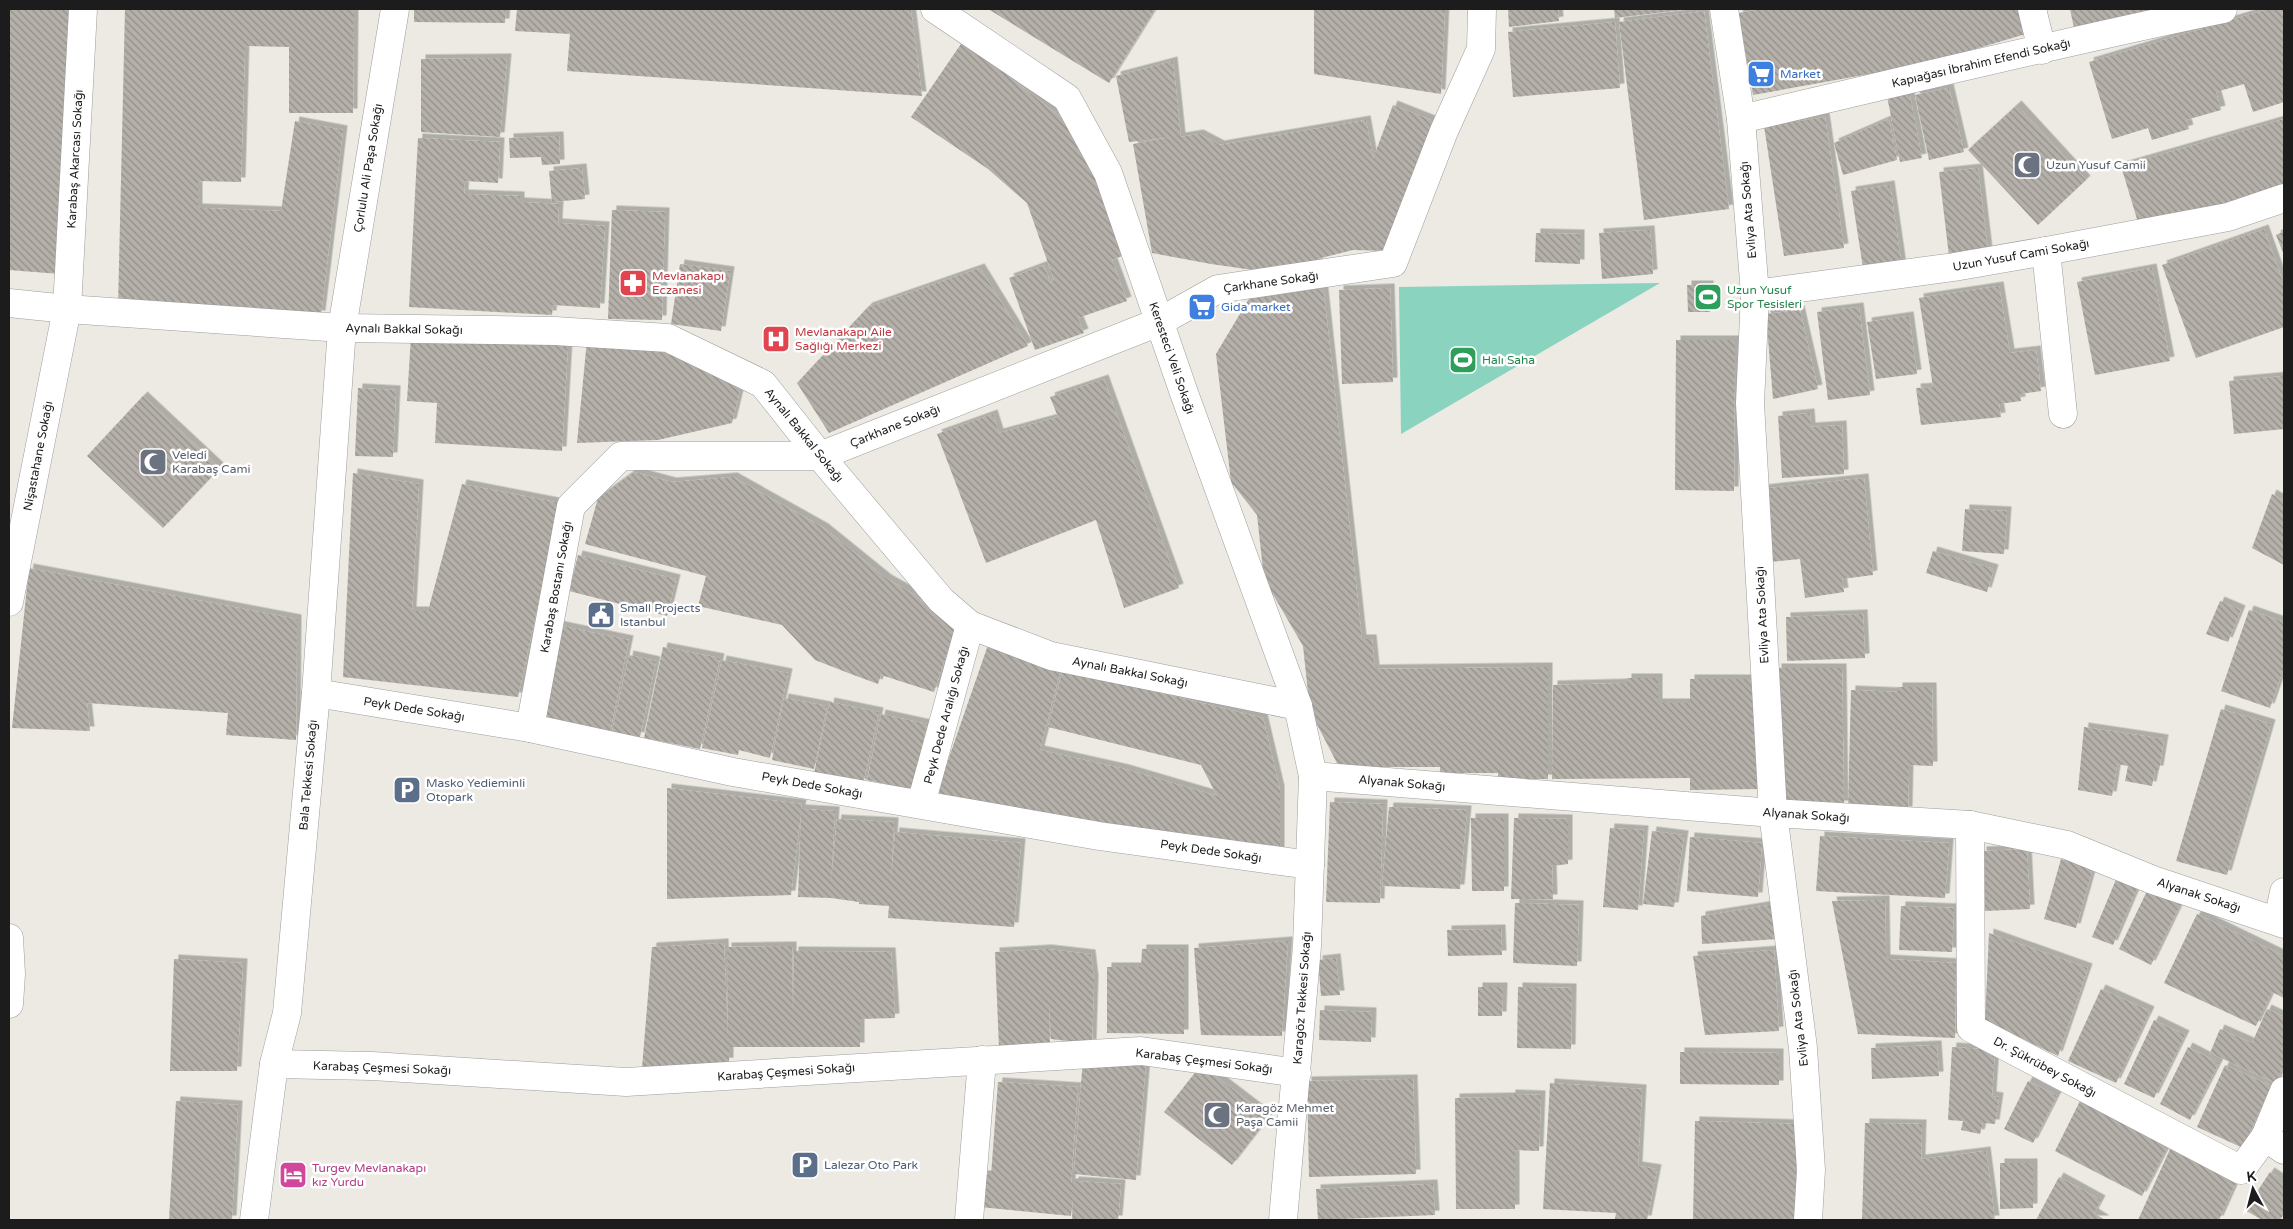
<svg xmlns="http://www.w3.org/2000/svg" width="2293" height="1229" font-family="'Varela Round',sans-serif">
  <defs>
    <pattern id="building-back-hatch" width="6" height="6" patternUnits="userSpaceOnUse" patternTransform="scale(1.25)"><rect width="6" height="6" fill="#b5b0a9"/><path d="M-1 5l2 2M0 0l6 6M5-1l2 2" fill="none" stroke="#928e89"/></pattern>
    <filter id="shadow"><feDropShadow dx="4.5" dy="-4.5" stdDeviation="0" flood-color="#0004"/></filter>
  </defs>
  <rect width="100%" height="100%" fill="#eceae3"/>
  <polygon fill="#89d3bf" points="1660,283 1401,434 1399,287"/>
  <g fill="url(#building-back-hatch)" filter="url(#shadow)">
    <polygon points="9,9 73,9 60,274 9,270"/>
    <polygon points="125,9 354,9 353,113 289,113 289,47 245,46 241,182 198,181 198,208 281,211 295,121 343,130 321,315 118,307"/>
    <polygon points="414,9 506,9 505,23 414,22"/>
    <polygon points="517,9 911,9 922,96 567,71 570,34 515,31"/>
    <polygon points="988,9 1155,9 1109,83"/>
    <polygon points="1314,9 1445,9 1441,94 1314,74"/>
    <polygon points="1508,9 1558,9 1559,21 1509,27"/>
    <polygon points="1614,9 1682,9 1682,10 1615,18"/>
    <polygon points="1763,9 2023,9 2029,33 1925,64 1753,95 1738,13"/>
    <polygon points="2070,9 2180,9 2075,33"/>
    <polygon points="2268,9 2284,9 2284,102 2253,112 2244,84 2216,92 2221,110 2186,120 2189,129 2152,140 2148,128 2112,139 2089,62"/>
    <polygon points="1704,11 1729,209 1644,220 1619,22"/>
    <polygon points="1615,22 1620,88 1513,97 1508,32"/>
    <polygon points="963,41 1084,135 1127,254 1112,260 1127,301 1078,318 1084,333 1035,350 1009,278 1044,265 1050,282 1054,280 1027,203 988,169 911,117"/>
    <polygon points="507,58 500,137 421,132 421,59"/>
    <polygon points="1173,61 1181,137 1199,134 1220,145 1366,120 1373,159 1393,105 1436,122 1387,251 1353,250 1317,259 1318,267 1281,274 1211,264 1152,253 1133,144 1172,137 1129,142 1116,76"/>
    <polygon points="1949,88 1964,152 1929,160 1915,95"/>
    <polygon points="1909,91 1922,158 1900,162 1887,96"/>
    <polygon points="2017,105 2086,180 2038,225 1968,150"/>
    <polygon points="1825,117 1844,248 1784,256 1764,126"/>
    <polygon points="1889,119 1897,160 1843,175 1834,143"/>
    <polygon points="2284,119 2284,193 2140,229 2121,166"/>
    <polygon points="559,136 560,164 542,165 541,157 510,158 509,138"/>
    <polygon points="418,138 500,142 498,183 465,181 464,194 520,196 520,202 559,204 558,223 605,226 600,308 553,305 552,315 409,307"/>
    <polygon points="582,168 585,199 552,202 549,171"/>
    <polygon points="1978,168 1988,252 1949,256 1939,172"/>
    <polygon points="1890,185 1902,268 1864,274 1851,191"/>
    <polygon points="612,210 665,212 662,320 608,319"/>
    <polygon points="2264,229 2284,285 2284,327 2196,358 2162,265"/>
    <polygon points="1650,230 1653,274 1602,279 1599,233"/>
    <polygon points="2284,231 2284,255 2276,235"/>
    <polygon points="1536,233 1580,234 1580,264 1535,262"/>
    <polygon points="680,264 730,271 721,331 671,324"/>
    <polygon points="980,268 1028,346 829,433 797,383 868,307"/>
    <polygon points="2152,268 2170,361 2095,375 2077,282"/>
    <polygon points="1323,284 1362,639 1372,639 1375,669 1548,667 1548,779 1498,779 1498,773 1440,773 1440,767 1339,767 1310,711 1303,646 1264,579 1257,515 1231,482 1216,354 1253,292"/>
    <polygon points="1687,285 1709,285 1710,312 1688,312"/>
    <polygon points="1999,286 2010,353 2036,350 2041,391 2020,394 2021,401 1999,404 2001,417 1921,425 1916,388 1933,387 1919,298"/>
    <polygon points="1390,288 1393,382 1342,384 1339,290"/>
    <polygon points="1859,307 1870,395 1828,400 1817,312"/>
    <polygon points="1800,310 1818,389 1773,399 1766,314"/>
    <polygon points="1909,316 1917,374 1876,379 1867,322"/>
    <polygon points="411,336 568,345 562,451 435,443 437,403 407,401"/>
    <polygon points="587,340 653,347 741,386 732,423 658,440 577,443"/>
    <polygon points="1676,340 1735,340 1734,491 1675,490"/>
    <polygon points="2284,376 2284,429 2234,434 2229,381"/>
    <polygon points="1104,379 1179,588 1124,608 1096,520 986,563 937,434 993,414 999,433 1058,417 1050,397"/>
    <polygon points="358,388 396,390 393,457 355,456"/>
    <polygon points="143,396 220,468 163,528 87,456"/>
    <polygon points="1810,413 1811,427 1842,425 1844,474 1782,478 1778,416"/>
    <polygon points="634,472 672,482 733,477 824,528 887,579 912,593 955,629 934,692 881,675 878,684 851,674 815,660 782,625 698,606 706,576 585,544 598,498"/>
    <polygon points="353,473 419,484 412,611 428,611 462,484 560,503 518,697 343,677"/>
    <polygon points="1864,478 1873,575 1842,579 1844,592 1805,598 1800,559 1769,562 1761,489"/>
    <polygon points="2272,494 2284,501 2284,565 2252,548"/>
    <polygon points="1965,509 2007,511 2004,554 1962,551"/>
    <polygon points="1933,551 1994,569 1987,592 1926,573"/>
    <polygon points="578,555 676,579 667,616 569,591"/>
    <polygon points="29,568 297,619 296,740 226,735 228,713 87,703 90,731 12,728"/>
    <polygon points="2220,601 2241,610 2228,642 2206,634"/>
    <polygon points="2249,610 2284,622 2284,667 2270,708 2221,691"/>
    <polygon points="1863,614 1865,658 1787,661 1786,617"/>
    <polygon points="557,625 629,640 609,737 536,721"/>
    <polygon points="988,645 1061,668 1040,750 1125,769 1217,796 1201,765 1048,727 1063,669 1263,718 1280,790 1280,852 935,798"/>
    <polygon points="663,647 720,658 700,749 644,738"/>
    <polygon points="629,655 656,661 640,737 612,732"/>
    <polygon points="722,660 788,673 770,758 739,750 738,755 702,748"/>
    <polygon points="1777,668 1842,668 1844,805 1779,806"/>
    <polygon points="1627,678 1658,678 1658,703 1690,703 1690,679 1763,679 1763,789 1690,790 1690,778 1552,779 1553,685 1627,683"/>
    <polygon points="1898,687 1932,687 1933,766 1909,765 1908,811 1848,809 1851,690 1898,692"/>
    <polygon points="784,698 827,706 814,769 772,760"/>
    <polygon points="830,702 879,712 863,784 814,773"/>
    <polygon points="2221,709 2271,724 2227,875 2176,861"/>
    <polygon points="881,714 927,724 913,790 867,780"/>
    <polygon points="2084,727 2164,739 2159,770 2155,770 2152,786 2125,781 2128,766 2117,764 2112,796 2078,790"/>
    <polygon points="667,788 802,804 801,809 835,811 831,883 837,819 894,822 891,882 895,832 1021,843 1014,927 888,918 889,906 859,904 859,902 831,898 798,897 801,812 791,895 667,899"/>
    <polygon points="1330,802 1383,804 1380,903 1326,902"/>
    <polygon points="1389,807 1467,810 1460,889 1382,886"/>
    <polygon points="1471,818 1504,818 1504,891 1472,891"/>
    <polygon points="1514,818 1568,819 1568,864 1552,866 1553,899 1511,899"/>
    <polygon points="1610,828 1644,830 1638,910 1603,907"/>
    <polygon points="1652,831 1684,835 1674,907 1643,904"/>
    <polygon points="1820,836 1949,843 1945,898 1816,891"/>
    <polygon points="1690,837 1762,843 1758,897 1687,891"/>
    <polygon points="2027,849 2030,909 1985,911 1982,851"/>
    <polygon points="2061,859 2093,868 2076,928 2044,919"/>
    <polygon points="2120,870 2141,879 2113,945 2092,937"/>
    <polygon points="2149,887 2181,903 2151,965 2119,949"/>
    <polygon points="1885,900 1886,959 1956,963 1955,1038 1858,1034 1832,901"/>
    <polygon points="1515,903 1579,905 1577,966 1513,963"/>
    <polygon points="1770,905 1778,939 1702,944 1701,916"/>
    <polygon points="1901,906 1954,908 1952,952 1899,950"/>
    <polygon points="2197,914 2284,956 2284,998 2272,992 2256,1026 2164,983"/>
    <polygon points="1501,929 1502,955 1448,956 1447,930"/>
    <polygon points="1989,933 2088,968 2058,1056 1985,1021"/>
    <polygon points="1288,941 1282,1036 1201,1035 1194,948"/>
    <polygon points="724,943 728,1039 727,947 792,946 793,1016 794,951 891,952 895,1018 860,1019 860,1047 729,1047 729,1062 642,1068 652,947"/>
    <polygon points="1047,949 1091,954 1094,980 1092,1044 1051,1039 1049,998 1050,1042 999,1048 995,952"/>
    <polygon points="1142,949 1184,949 1184,1034 1107,1033 1107,967 1141,967"/>
    <polygon points="1774,950 1779,1031 1705,1035 1693,956"/>
    <polygon points="1336,958 1340,995 1321,996 1318,960"/>
    <polygon points="174,959 243,963 237,1071 170,1071"/>
    <polygon points="1478,987 1503,987 1502,1016 1478,1016"/>
    <polygon points="1518,987 1572,988 1571,1049 1517,1048"/>
    <polygon points="2101,989 2150,1011 2116,1083 2068,1061"/>
    <polygon points="2267,1009 2284,1017 2284,1065 2276,1083 2210,1053 2220,1029 2252,1043"/>
    <polygon points="1320,1010 1372,1012 1371,1042 1319,1040"/>
    <polygon points="2154,1020 2185,1035 2154,1098 2124,1084"/>
    <polygon points="1937,1045 1939,1076 1872,1079 1871,1048"/>
    <polygon points="1952,1047 1995,1050 1992,1096 1999,1097 1995,1124 1983,1123 1980,1134 1961,1130 1963,1121 1948,1120"/>
    <polygon points="2188,1047 2219,1063 2190,1120 2160,1104"/>
    <polygon points="1680,1052 1779,1053 1779,1085 1680,1084"/>
    <polygon points="1083,1058 1146,1063 1136,1180 1074,1174"/>
    <polygon points="1201,1065 1269,1117 1232,1165 1164,1112"/>
    <polygon points="2225,1065 2271,1086 2243,1148 2197,1127"/>
    <polygon points="1413,1079 1416,1174 1309,1177 1307,1081"/>
    <polygon points="2028,1081 2057,1096 2033,1143 2004,1129"/>
    <polygon points="998,1082 1078,1087 1071,1183 1074,1183 1074,1181 1121,1184 1118,1220 1072,1220 1073,1196 1071,1216 980,1207 983,1175 991,1175"/>
    <polygon points="1550,1083 1642,1089 1638,1166 1657,1169 1647,1220 1615,1219 1616,1213 1543,1209"/>
    <polygon points="1511,1094 1541,1095 1539,1151 1515,1150 1515,1209 1456,1209 1455,1098 1511,1097"/>
    <polygon points="2081,1099 2169,1144 2142,1196 2055,1151"/>
    <polygon points="176,1101 238,1105 232,1220 169,1220"/>
    <polygon points="1695,1121 1798,1124 1795,1220 1693,1220"/>
    <polygon points="1865,1123 1922,1124 1921,1159 1986,1151 1995,1220 1862,1220"/>
    <polygon points="2171,1147 2238,1178 2219,1220 2138,1220"/>
    <polygon points="2000,1163 2033,1163 2033,1208 2000,1209"/>
    <polygon points="2270,1172 2284,1181 2284,1214 2280,1220 2262,1220 2245,1210"/>
    <polygon points="2059,1177 2101,1200 2094,1213 2105,1220 2036,1220"/>
    <polygon points="1433,1184 1435,1215 1318,1220 1316,1189"/>
  </g>
  <g fill="none" stroke-linecap="round" stroke-linejoin="round">
    <defs>
      <g id="minor">
        <polyline points="935,9 1067,98 1108,173 1184,393 1298,706 1313,776 1307,946 1283,1220"/>
        <polyline points="1724,9 1741,119 1755,294 1750,403 1773,813 1803,1048 1811,1170 1808,1220"/>
        <polyline points="2032,9 2042,50"/>
        <path d="M 1741,119 C 1901,82 2061,42 2223,9"/>
        <polyline points="2046,251 2063,414"/>
        <polyline points="1755,294 1954,267 2046,251 2228,217 2284,198"/>
        <polyline points="9,303 67,309 342,328 555,331 668,338 763,384 820,456 941,600 970,625 1051,656 1298,706"/>
        <polyline points="9,602 67,309 83,9"/>
        <polyline points="316,693 530,728 733,772 1099,836 1310,865"/>
        <polyline points="530,728 571,506 621,456 820,456 1159,322 1218,289 1393,263 1444,131 1481,49 1482,9"/>
        <polyline points="1313,776 1773,813 1970,825 2067,845 2153,880 2284,924"/>
        <polyline points="921,804 970,625"/>
        <polyline points="1970,825 1971,1028 2241,1170 2265,1137 2284,1150"/>
        <polyline points="2278,921 2284,892"/>
        <polyline points="9,938 11,974 9,1004"/>
        <polyline points="274,1064 372,1066 626,1082 1141,1051 1297,1073"/>
        <polyline points="2265,1137 2284,1091"/>
        <polyline points="254,1220 274,1064 287,1013 316,693 342,328 395,9"/>
        <polyline points="969,1220 982,1060"/>
      </g>
    </defs>
    <use href="#minor" stroke="#9d9d9d" stroke-width="29"/>
    <use href="#minor" stroke="#fff" stroke-width="28"/>
  </g>
  <defs>
    <symbol id="supermarket-square" viewBox="-11 -11 22 22"><rect x="-9" y="-9" width="18" height="18" rx="4" fill="#3f7fe0" stroke="#fff"/><path d="M-6-5.5h2.5l.6 2H6L4.5 2H-2.5L-4.4-4H-6ZM-1.5 3.2a1.3 1.3 0 1 0 .1 0ZM3 3.2a1.3 1.3 0 1 0 .1 0Z" fill="#fff"/></symbol>
    <symbol id="mosque-square" viewBox="-11 -11 22 22"><rect x="-9" y="-9" width="18" height="18" rx="4" fill="#6b7280" stroke="#fff"/><path d="M3.5-4.9A6 6 0 1 0 3.5 4.9A5 5 0 1 1 3.5-4.9Z" fill="#fff"/></symbol>
    <symbol id="pharmacy-square" viewBox="-11 -11 22 22"><rect x="-9" y="-9" width="18" height="18" rx="4" fill="#e0444e" stroke="#fff"/><path d="M-2-6h4v4h4v4h-4v4h-4v-4h-4v-4h4Z" fill="#fff"/></symbol>
    <symbol id="stadium-square" viewBox="-11 -11 22 22"><rect x="-9" y="-9" width="18" height="18" rx="4" fill="#2e9e5b" stroke="#fff"/><path d="M0-5a6.5 5 0 1 0 0 10a6.5 5 0 1 0 0-10ZM-3.5-1.8h7v3.6h-7Z" fill="#fff"/></symbol>
    <symbol id="hospital-square" viewBox="-11 -11 22 22"><rect x="-9" y="-9" width="18" height="18" rx="4" fill="#e0444e" stroke="#fff"/><path d="M-5-5h3v3.5h4V-5h3V5h-3V1.5h-4V5h-3Z" fill="#fff"/></symbol>
    <symbol id="civic-square" viewBox="-11 -11 22 22"><rect x="-9" y="-9" width="18" height="18" rx="4" fill="#5c6f8a" stroke="#fff"/><path d="M-.6-6.5H3V-4.5H.6V-3L4-1V1h2V6H-6V1h2V-1L-.6-3ZM-1.2 2.5V6h2.4V2.5Z" fill="#fff"/></symbol>
    <symbol id="parking-square" viewBox="-11 -11 22 22"><rect x="-9" y="-9" width="18" height="18" rx="4" fill="#5c6f8a" stroke="#fff"/><path d="M-3.5-5.5H1a3.5 3.5 0 0 1 0 7H-1V5.5H-3.5ZM-1-3.4V-.6H.8a1.4 1.4 0 0 0 0-2.8Z" fill="#fff"/></symbol>
    <symbol id="hotel-square" viewBox="-11 -11 22 22"><rect x="-9" y="-9" width="18" height="18" rx="4" fill="#d1479c" stroke="#fff"/><path d="M-6-4.5h1.5V1H6V5H4.5V3h-9V5H-6ZM-4 0a1.8 1.8 0 1 1 3.6 0ZM.5 0V-2.5h3Q6-2.5 6 0Z" fill="#fff"/></symbol>
  </defs>
  <g fill-rule="evenodd">
    <use href="#supermarket-square" x="1745" y="58" width="32" height="32"/>
    <use href="#mosque-square" x="2011" y="149" width="32" height="32"/>
    <use href="#pharmacy-square" x="617" y="267" width="32" height="32"/>
    <use href="#stadium-square" x="1692" y="281" width="32" height="32"/>
    <use href="#supermarket-square" x="1186" y="291" width="32" height="32"/>
    <use href="#hospital-square" x="760" y="323" width="32" height="32"/>
    <use href="#stadium-square" x="1447" y="344" width="32" height="32"/>
    <use href="#mosque-square" x="137" y="446" width="32" height="32"/>
    <use href="#civic-square" x="585" y="599" width="32" height="32"/>
    <use href="#parking-square" x="391" y="774" width="32" height="32"/>
    <use href="#mosque-square" x="1201" y="1099" width="32" height="32"/>
    <use href="#parking-square" x="789" y="1149" width="32" height="32"/>
    <use href="#hotel-square" x="277" y="1159" width="32" height="32"/>
  </g>
  <g text-anchor="middle" stroke-width="5" stroke-linejoin="round" paint-order="stroke">
    <g font-size="12" fill="#1c1c1c" stroke="#fff">
      <text transform="translate(1981 63) rotate(-13)" y="4">Kapıağası İbrahim Efendi Sokağı</text>
      <text transform="translate(75 159) rotate(-87)" y="4">Karabaş Akarcası Sokağı</text>
      <text transform="translate(368 168) rotate(-81)" y="4">Çorlulu Ali Paşa Sokağı</text>
      <text transform="translate(1748 210) rotate(-95)" y="4">Evliya Ata Sokağı</text>
      <text transform="translate(2021 255) rotate(-10)" y="4">Uzun Yusuf Cami Sokağı</text>
      <text transform="translate(1271 282) rotate(-8)" y="4">Çarkhane Sokağı</text>
      <text transform="translate(404 329) rotate(1)" y="4">Aynalı Bakkal Sokağı</text>
      <text transform="translate(1172 358) rotate(71)" y="4">Keresteci Veli Sokağı</text>
      <text transform="translate(895 426) rotate(-22)" y="4">Çarkhane Sokağı</text>
      <text transform="translate(804 435) rotate(51)" y="4">Aynalı Bakkal Sokağı</text>
      <text transform="translate(38 456) rotate(-79)" y="4">Nişastahane Sokağı</text>
      <text transform="translate(556 587) rotate(-80)" y="4">Karabaş Bostanı Sokağı</text>
      <text transform="translate(1762 615) rotate(-93)" y="4">Evliya Ata Sokağı</text>
      <text transform="translate(1130 672) rotate(11)" y="4">Aynalı Bakkal Sokağı</text>
      <text transform="translate(414 709) rotate(9)" y="4">Peyk Dede Sokağı</text>
      <text transform="translate(946 715) rotate(-75)" y="4">Peyk Dede Aralığı Sokağı</text>
      <text transform="translate(308 775) rotate(-85)" y="4">Bala Tekkesi Sokağı</text>
      <text transform="translate(1402 783) rotate(5)" y="4">Alyanak Sokağı</text>
      <text transform="translate(812 785) rotate(10)" y="4">Peyk Dede Sokağı</text>
      <text transform="translate(1806 815) rotate(4)" y="4">Alyanak Sokağı</text>
      <text transform="translate(1211 851) rotate(8)" y="4">Peyk Dede Sokağı</text>
      <text transform="translate(2199 895) rotate(18)" y="4">Alyanak Sokağı</text>
      <text transform="translate(1302 998) rotate(-86)" y="4">Karagöz Tekkesi Sokağı</text>
      <text transform="translate(1798 1018) rotate(-97)" y="4">Evliya Ata Sokağı</text>
      <text transform="translate(1204 1061) rotate(7)" y="4">Karabaş Çeşmesi Sokağı</text>
      <text transform="translate(2045 1067) rotate(28)" y="4">Dr. Şükrübey Sokağı</text>
      <text transform="translate(382 1068) rotate(2)" y="4">Karabaş Çeşmesi Sokağı</text>
      <text transform="translate(786 1072) rotate(-4)" y="4">Karabaş Çeşmesi Sokağı</text>
    </g>
    <g font-size="12" fill="#366cbe" stroke="#fff" text-anchor="start">
      <text x="1780" y="78">Market</text>
      <text x="1221" y="311">Gida market</text>
    </g>
    <g font-size="12" fill="#5b616d" stroke="#fff" text-anchor="start">
      <text x="2046" y="169">Uzun Yusuf Camii</text>
      <text x="172" y="459">Veledi<tspan x="172" dy="14">Karabaş Cami</tspan></text>
      <text x="1236" y="1112">Karagöz Mehmet<tspan x="1236" dy="14">Paşa Camii</tspan></text>
    </g>
    <g font-size="12" fill="#be3a42" stroke="#fff" text-anchor="start">
      <text x="652" y="280">Mevlanakapı<tspan x="652" dy="14">Eczanesi</tspan></text>
      <text x="795" y="336">Mevlanakapı Aile<tspan x="795" dy="14">Sağlığı Merkezi</tspan></text>
    </g>
    <g font-size="12" fill="#27864d" stroke="#fff" text-anchor="start">
      <text x="1727" y="294">Uzun Yusuf<tspan x="1727" dy="14">Spor Tesisleri</tspan></text>
      <text x="1482" y="364">Halı Saha</text>
    </g>
    <g font-size="12" fill="#4e5e75" stroke="#fff" text-anchor="start">
      <text x="620" y="612">Small Projects<tspan x="620" dy="14">Istanbul</tspan></text>
      <text x="426" y="787">Masko Yedieminli<tspan x="426" dy="14">Otopark</tspan></text>
      <text x="824" y="1169">Lalezar Oto Park</text>
    </g>
    <g font-size="12" fill="#b23c85" stroke="#fff" text-anchor="start">
      <text x="312" y="1172">Turgev Mevlanakapı<tspan x="312" dy="14">kız Yurdu</tspan></text>
    </g>
  </g>
  <rect width="2293" height="1229" fill="none" stroke="#1c1c1c" stroke-width="20"/>
  <g transform="translate(2253 1189) rotate(353)" stroke="#ffffff" stroke-width="4" paint-order="stroke">
  <path d="M0-4L9 19L0 12L-9 19Z" fill="#1c1c1c"/>
  <text y="-8" font-size="14" font-weight="bold" text-anchor="middle" fill="#1c1c1c">K</text>
  </g>
</svg>
